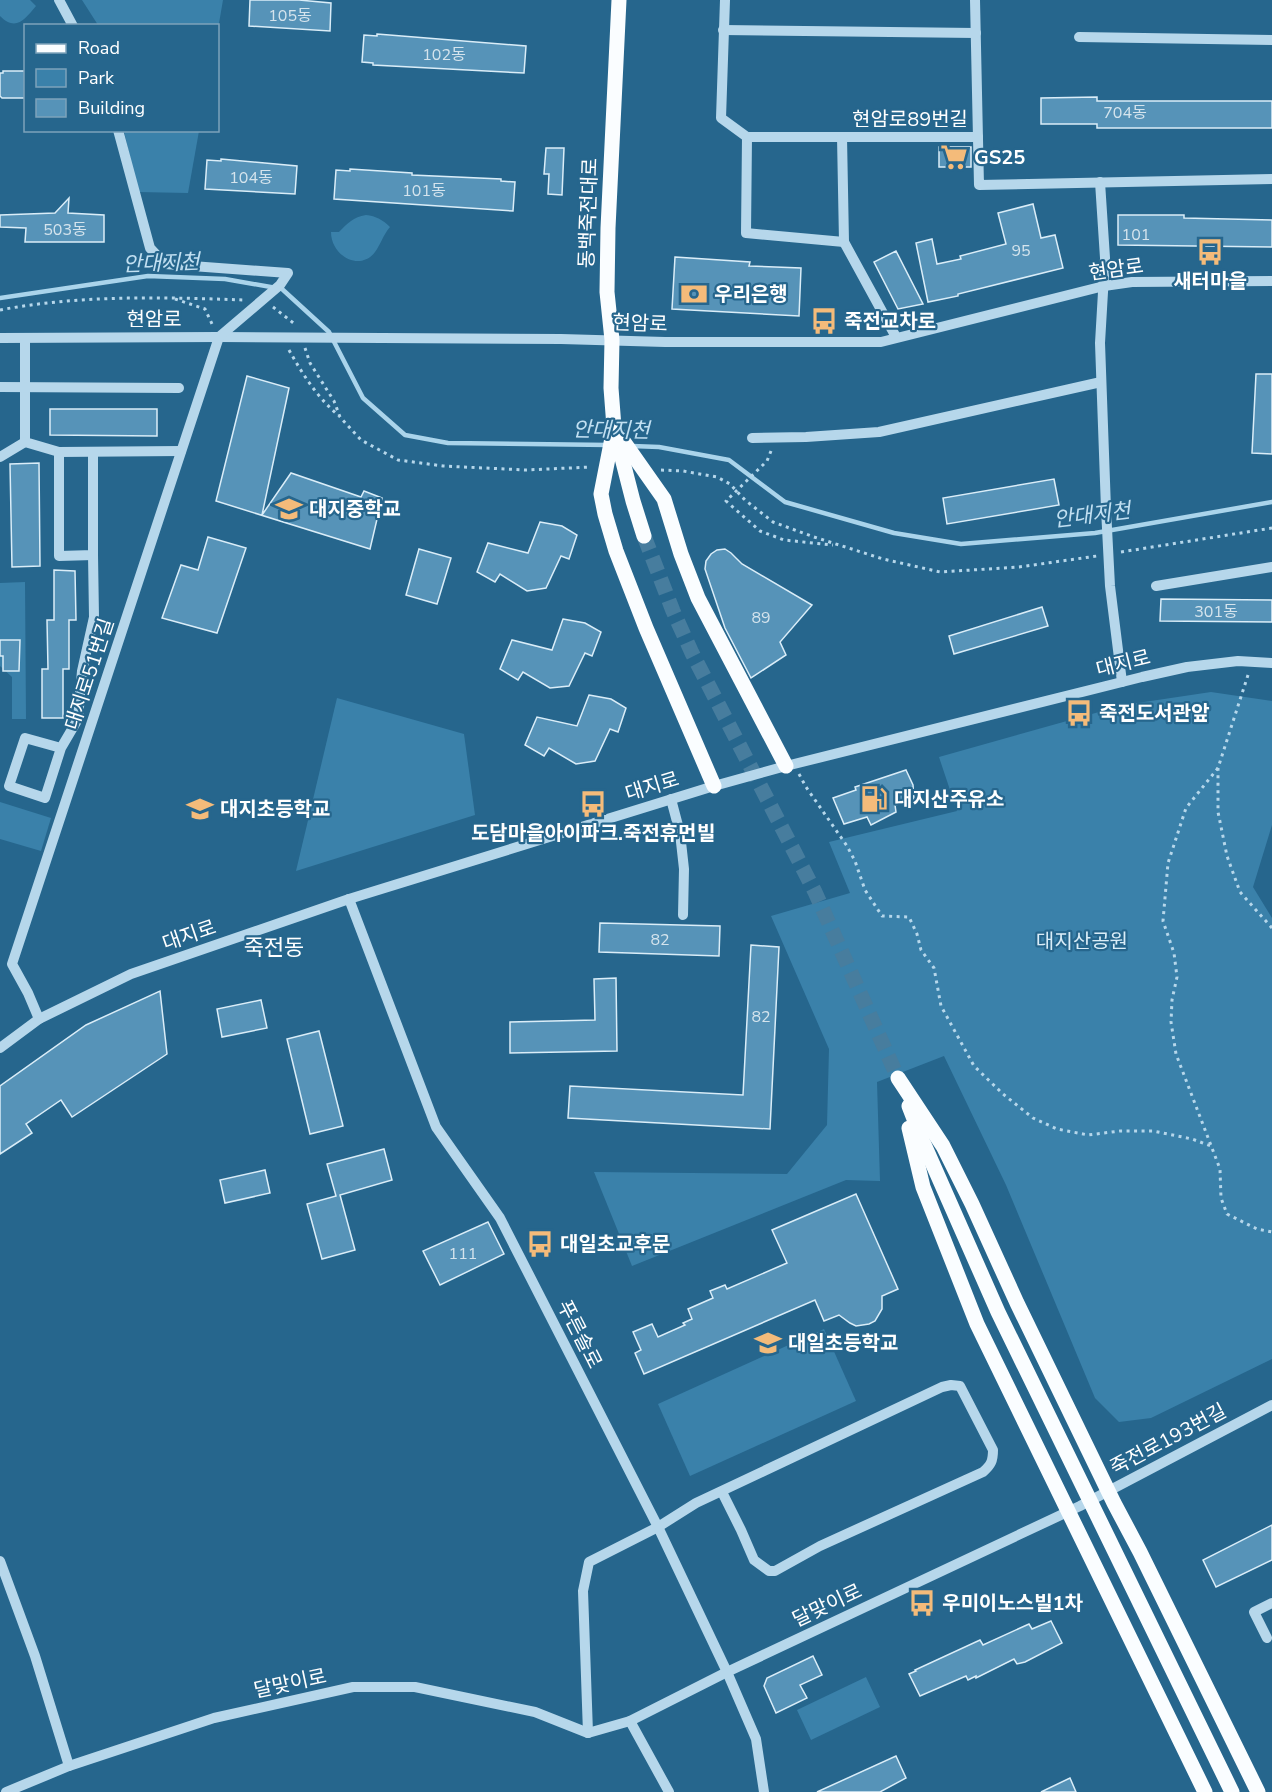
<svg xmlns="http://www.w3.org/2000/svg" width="1272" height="1792" font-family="'Nunito Sans','Noto Sans KR',sans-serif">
  <rect width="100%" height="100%" fill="#26668d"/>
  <g fill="#3a81aa">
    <path d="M 0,0 L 30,0 L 36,6 C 25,19 16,32 0,16 Z"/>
    <polygon points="82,0 223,0 218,29 218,26 98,25"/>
    <polygon points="124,131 199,131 188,193 138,192"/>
    <path d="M 366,215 C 376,216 383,220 390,227 C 383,235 381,244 375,252 C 360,272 331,256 331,232 L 339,232 C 348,223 353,217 366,215 Z"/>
    <polygon points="25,582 26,719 12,719 12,677 0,666 0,583"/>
    <polygon points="1211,692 1272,701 1272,825 1253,887 1272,918 1272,1359 1151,1418 1119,1422 1095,1398 1006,1185 944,1056 877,1082 880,1181 846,1180 632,1266 594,1172 787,1174 827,1125 829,1049 771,916 850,893 829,842 957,811 939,757 1124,705"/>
    <polygon points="337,698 464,734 475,815 296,871"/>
    <polygon points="0,802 51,818 41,851 0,839"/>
    <polygon points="824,1329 856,1401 690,1476 658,1404"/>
    <polygon points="866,1677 880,1707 811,1740 797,1710"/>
  </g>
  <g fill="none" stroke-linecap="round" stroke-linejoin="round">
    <g stroke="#aad4eb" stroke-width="4.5">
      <polyline points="0,298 148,276 225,279 282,289 329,332 363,398 405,435 448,443 609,445"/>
      <polyline points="632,446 659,447 729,460 785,502 894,533 961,544 1095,533 1272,502"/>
    </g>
  </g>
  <g fill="#5693b8" stroke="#daedf8" stroke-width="1.5">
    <polygon points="250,0 299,0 331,3 330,31 249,26"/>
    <polygon points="377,34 526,46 524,73 373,65 373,63 362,62 364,35 377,36"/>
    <polygon points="3,71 25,71 25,98 2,98 0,96 0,73 3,73"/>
    <polygon points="1097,97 1097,101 1272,101 1272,128 1097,128 1097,124 1041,124 1041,98"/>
    <rect x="939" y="147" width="32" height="20"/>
    <polygon points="546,148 564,148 562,195 548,194 549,174 544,174"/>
    <polygon points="221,159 297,166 295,194 205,189 207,160 221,161"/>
    <polygon points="350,169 412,173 412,175 501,179 501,181 515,182 513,211 334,199 336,170 350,171"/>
    <polygon points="69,198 68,213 104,215 104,242 25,242 26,228 0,227 0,215 55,213"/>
    <polygon points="1033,204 1041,238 1055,235 1063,268 958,294 958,296 928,302 916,243 932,239 937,264 961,259 960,256 1006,244 998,213"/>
    <polygon points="1118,215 1184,215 1184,218 1272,220 1272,247 1118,245"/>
    <polygon points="896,251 923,304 898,309 874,262"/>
    <polygon points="675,257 750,262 749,266 801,268 799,316 672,309"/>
    <polygon points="1256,374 1272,374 1272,454 1252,453"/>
    <polygon points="247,376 289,388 262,515 291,473 361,497 364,491 382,498 370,549 216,501"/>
    <polygon points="50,409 157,409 157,436 50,435"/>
    <polygon points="39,463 40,566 12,567 10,464"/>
    <polygon points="1054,479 1059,505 947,524 943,498"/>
    <polygon points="540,522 562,526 577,535 569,559 561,556 546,588 527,591 500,574 495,582 477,572 488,543 528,553"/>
    <polygon points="208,537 246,548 217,633 162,618 181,565 198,570"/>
    <polygon points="419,549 451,558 437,604 406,595"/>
    <polygon points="725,549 731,553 742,564 812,605 780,642 786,655 751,678 725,628 705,569 706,561 711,554 717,550"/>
    <polygon points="54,570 75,571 76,620 69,620 69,669 63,669 63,718 42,718 42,669 48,669 47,620 54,620"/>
    <polygon points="1161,599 1272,600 1272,622 1160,621"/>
    <polygon points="1042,607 1048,626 954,654 949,636"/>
    <polygon points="563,619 585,623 601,632 592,656 585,653 569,686 550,688 523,672 518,680 500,669 512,640 552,650"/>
    <polygon points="0,640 20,640 19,671 3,671 3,656 0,656"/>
    <polygon points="589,695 611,699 626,708 618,732 610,729 595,761 576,764 549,748 544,756 525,745 537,717 577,726"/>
    <polygon points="906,770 913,785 914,800 895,805 896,812 871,825 867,817 844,824 833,798 856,790 855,787"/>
    <polygon points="600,923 720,926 719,956 599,952"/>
    <polygon points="751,945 779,947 770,1129 568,1118 570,1086 743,1095"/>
    <polygon points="616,978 617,1051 510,1053 510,1022 595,1020 594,979"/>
    <polygon points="160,991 167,1054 72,1117 61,1100 26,1124 32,1133 0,1154 0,1086 86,1025"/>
    <polygon points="261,1000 267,1028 222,1037 217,1009"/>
    <polygon points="319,1031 343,1126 310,1134 287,1039"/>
    <polygon points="384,1149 392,1180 340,1195 355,1250 322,1259 307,1204 336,1196 327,1164"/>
    <polygon points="265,1170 270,1193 225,1203 220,1180"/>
    <polygon points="856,1194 898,1289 882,1296 882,1309 875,1321 869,1324 856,1326 850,1323 839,1315 824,1321 815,1300 644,1374 635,1353 641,1350 633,1332 652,1324 658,1337 685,1325 683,1323 692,1319 688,1309 713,1298 710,1291 725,1285 727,1289 787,1263 772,1230"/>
    <polygon points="488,1222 504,1254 440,1285 423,1251"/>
    <polygon points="1272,1525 1272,1560 1216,1587 1203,1560"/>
    <polygon points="1051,1621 1062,1643 1025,1662 1017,1664 1014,1659 976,1678 976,1676 968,1680 966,1676 920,1696 909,1674 916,1671 915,1670 980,1640 983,1645 1029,1624 1032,1629"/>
    <polygon points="813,1656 822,1675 800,1685 807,1698 776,1713 764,1686 767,1678"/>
    <polygon points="896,1756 906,1778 880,1792 817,1792"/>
    <polygon points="1070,1778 1076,1792 1041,1792"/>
  </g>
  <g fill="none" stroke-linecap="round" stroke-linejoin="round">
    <polyline stroke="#477d9e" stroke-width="15" stroke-dasharray="15 8" stroke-linecap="butt" points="644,536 673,611 692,653 815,892 898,1078"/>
    <g stroke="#b6d7eb" stroke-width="3" stroke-dasharray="3 4.5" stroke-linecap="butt">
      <polyline points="175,299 205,309 213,326"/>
      <polyline points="273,307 296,325"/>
      <path d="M 0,310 C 78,295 164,297 243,300"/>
      <polyline points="305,348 310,363 334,401 340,417 361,440 398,460 443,466 526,470 591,467"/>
      <path d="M 289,350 C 303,375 317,397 339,416"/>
      <polyline points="771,451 767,461 726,501 760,531 784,540 833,545"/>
      <polyline points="661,470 683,471 717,477 730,484 745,500 773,522 814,537 883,559 940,572 1019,567 1097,556"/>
      <polyline points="1121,552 1272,528"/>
      <polyline points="1248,675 1218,768 1218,812 1227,856 1240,892 1272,928"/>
      <polyline points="1218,768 1186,808 1168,863 1163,921 1174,953 1177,977 1172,1000 1171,1022 1176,1054 1220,1169 1221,1198 1227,1214 1257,1229 1272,1232"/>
      <polyline points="799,774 806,787 847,846 855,861 865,890 882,916 909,917 917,934 921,950 934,968 941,1006 974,1066 1003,1094 1033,1118 1057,1129 1088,1135 1120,1131 1153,1131 1192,1139 1211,1146"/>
    </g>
    <g stroke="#b6d7eb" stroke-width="10">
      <polyline points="59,0 73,26"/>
      <polyline points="725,0 721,118 747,137 978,137"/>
      <polyline points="975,0 979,185 1272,179"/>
      <polyline points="723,30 976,33"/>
      <polyline points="1079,37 1272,40"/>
      <polyline points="747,137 746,233 844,242"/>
      <polyline points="842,137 844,242 896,337"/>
      <polyline points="1100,182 1105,258 1100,343 1106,509 1110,586 1122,682"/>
      <polyline points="0,338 219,337 561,339 665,342 881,342 1104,286 1132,282 1272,281"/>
      <polyline points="25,338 25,442 59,452 181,451"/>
      <polyline points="0,387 179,388"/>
      <polyline points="752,438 806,437 879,432 1101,382"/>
      <polyline points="59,452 59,556 93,555 93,452"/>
      <polyline points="0,457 25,442"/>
      <polyline points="1156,586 1272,567"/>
      <polyline points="61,748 25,738 9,786 45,798 61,748 78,719 82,671 94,617 93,555"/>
      <polyline points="671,799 680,833 684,869 683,915"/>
      <polyline points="349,899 436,1127 500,1218 658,1527 727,1672 756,1739 764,1792"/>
      <polyline points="39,1019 28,993 12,964 219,337 280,285 288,273 165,264 150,248 118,130"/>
      <polyline points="0,1048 39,1019 131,974 349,899 714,786 786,766 1142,677 1187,667 1238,661 1272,663"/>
      <polyline points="0,1561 35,1656 69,1766"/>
      <polyline points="1267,1638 1254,1612 1272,1603"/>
      <polyline points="630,1721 669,1792"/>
      <path d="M 588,1733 L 583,1591 L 589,1562 L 658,1527 L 696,1503 L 942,1387 L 951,1385 L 960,1386 L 993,1450 C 993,1461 991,1465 983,1472 L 820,1546 L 775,1571 L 769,1571 L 754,1560 L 741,1530 L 722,1492"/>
      <polyline points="6,1792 69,1766 214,1718 353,1687 415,1687 535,1712 588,1733 630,1721 727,1672 1080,1506 1272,1405"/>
    </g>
    <g stroke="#fafdff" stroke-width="15">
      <polyline points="619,0 608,228 607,292 612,340 611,388 614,427 633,501 644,536"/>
      <polyline points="613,433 601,494 605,514 616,551 646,628 714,786"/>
      <polyline points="619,435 664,499 681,554 698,598 786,766"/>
      <polyline points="898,1078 943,1146 972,1204 1017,1303 1114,1503 1140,1552 1258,1792"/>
      <polyline points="909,1106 923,1142 998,1312 1232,1792"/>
      <polyline points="909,1128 923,1187 977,1324 1205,1792"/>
    </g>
  </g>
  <defs>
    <symbol id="supermarket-bare" viewBox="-9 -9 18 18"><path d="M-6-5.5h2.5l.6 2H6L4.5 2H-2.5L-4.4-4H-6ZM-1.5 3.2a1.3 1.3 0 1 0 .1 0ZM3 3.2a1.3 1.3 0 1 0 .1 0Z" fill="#f4bb7a" stroke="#26668d" stroke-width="2.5" paint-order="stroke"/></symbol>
    <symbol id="bus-bare" viewBox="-9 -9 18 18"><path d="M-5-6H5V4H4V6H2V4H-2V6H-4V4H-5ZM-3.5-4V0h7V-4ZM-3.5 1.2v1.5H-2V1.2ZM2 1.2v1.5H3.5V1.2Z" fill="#f4bb7a" stroke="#26668d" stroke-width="2.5" paint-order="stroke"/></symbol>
    <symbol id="bank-bare" viewBox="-9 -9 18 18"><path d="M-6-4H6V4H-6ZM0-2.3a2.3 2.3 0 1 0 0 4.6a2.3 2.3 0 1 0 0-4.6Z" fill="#f4bb7a" stroke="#26668d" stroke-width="2.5" paint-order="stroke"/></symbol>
    <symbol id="school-bare" viewBox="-9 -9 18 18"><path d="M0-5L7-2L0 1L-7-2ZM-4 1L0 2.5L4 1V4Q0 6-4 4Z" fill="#f4bb7a" stroke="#26668d" stroke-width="2.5" paint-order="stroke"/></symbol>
    <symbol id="fuel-bare" viewBox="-9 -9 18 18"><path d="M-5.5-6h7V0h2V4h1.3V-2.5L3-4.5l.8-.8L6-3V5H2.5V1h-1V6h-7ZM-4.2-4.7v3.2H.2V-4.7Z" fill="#f4bb7a" stroke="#26668d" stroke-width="2.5" paint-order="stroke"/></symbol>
  </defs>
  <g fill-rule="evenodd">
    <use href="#supermarket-bare" x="935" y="138" width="38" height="38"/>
    <use href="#bus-bare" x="1191" y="233" width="38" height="38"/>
    <use href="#bank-bare" x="675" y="275" width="38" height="38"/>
    <use href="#bus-bare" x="805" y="302" width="38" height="38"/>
    <use href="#school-bare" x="270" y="490" width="38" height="38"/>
    <use href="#bus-bare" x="1060" y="694" width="38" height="38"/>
    <use href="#fuel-bare" x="855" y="780" width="38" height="38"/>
    <use href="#bus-bare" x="574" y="785" width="38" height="38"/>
    <use href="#school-bare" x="181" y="790" width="38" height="38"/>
    <use href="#bus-bare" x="521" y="1225" width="38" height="38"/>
    <use href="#school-bare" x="749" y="1324" width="38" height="38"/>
    <use href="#bus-bare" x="903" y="1584" width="38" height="38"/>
  </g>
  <g text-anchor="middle" stroke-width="4.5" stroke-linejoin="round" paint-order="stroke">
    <g font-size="16" fill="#d5e4ed">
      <text x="290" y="21">105동</text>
      <text x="444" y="60">102동</text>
      <text x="1125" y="118">704동</text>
      <text x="251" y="183">104동</text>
      <text x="424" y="196">101동</text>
      <text x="65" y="235">503동</text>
      <text x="1136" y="240">101</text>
      <text x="1021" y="256">95</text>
      <text x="1216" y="617">301동</text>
      <text x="761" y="623">89</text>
      <text x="660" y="945">82</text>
      <text x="761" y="1022">82</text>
      <text x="463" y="1259">111</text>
    </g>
    <g font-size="20" fill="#fff" stroke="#26668d">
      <text x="910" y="126">현암로89번길</text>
      <text transform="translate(588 213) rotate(-88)" y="7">동백죽전대로</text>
      <text transform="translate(1116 269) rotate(-8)" y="7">현암로</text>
      <text x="154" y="326">현암로</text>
      <text transform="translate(640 323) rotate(2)" y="7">현암로</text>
      <text transform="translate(1123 663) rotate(-14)" y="7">대지로</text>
      <text transform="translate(89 674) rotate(-72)" y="7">대지로51번길</text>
      <text transform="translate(652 786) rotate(-17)" y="7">대지로</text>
      <text transform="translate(189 935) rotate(-19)" y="7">대지로</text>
      <text transform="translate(580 1334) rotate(63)" y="7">푸른솔로</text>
      <text transform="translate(1168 1439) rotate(-28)" y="7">죽전로193번길</text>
      <text transform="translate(827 1605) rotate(-25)" y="7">달맞이로</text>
      <text transform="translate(290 1683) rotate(-12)" y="7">달맞이로</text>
    </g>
    <g font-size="20" font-weight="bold" fill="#fff" stroke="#26668d" text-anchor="start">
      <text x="974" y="164">GS25</text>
      <text x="1210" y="288" text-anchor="middle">새터마을</text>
      <text x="714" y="301">우리은행</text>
      <text x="844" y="328">죽전교차로</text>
      <text x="309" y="516">대지중학교</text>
      <text x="1099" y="720">죽전도서관앞</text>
      <text x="894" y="806">대지산주유소</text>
      <text x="220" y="816">대지초등학교</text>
      <text x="593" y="840" text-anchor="middle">도담마을아이파크.죽전휴먼빌</text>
      <text x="560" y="1251">대일초교후문</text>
      <text x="788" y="1350">대일초등학교</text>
      <text x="942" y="1610">우미이노스빌1차</text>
    </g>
    <g font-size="20" fill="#daedf8" stroke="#26668d">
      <text x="1082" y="948">대지산공원</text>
    </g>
    <g font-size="21" font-style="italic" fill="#c2e0f2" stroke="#26668d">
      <text transform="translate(161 263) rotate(-2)" y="7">안대지천</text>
      <text transform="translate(611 430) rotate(1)" y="7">안대지천</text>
      <text transform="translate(1092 515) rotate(-7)" y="7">안대지천</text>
    </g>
    <g font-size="22" fill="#fff" stroke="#26668d">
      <text x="274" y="955">죽전동</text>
    </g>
  </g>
  <rect x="24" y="24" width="195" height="108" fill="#26668d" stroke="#7da3bb" stroke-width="1.5"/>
  <rect x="36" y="44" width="30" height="9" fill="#fafdff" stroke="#7da3bb" stroke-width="1.5"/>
  <text x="78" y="54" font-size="18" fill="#ffffff">Road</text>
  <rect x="36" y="69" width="30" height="18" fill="#3a81aa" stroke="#7da3bb" stroke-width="1.5"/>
  <text x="78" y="84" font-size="18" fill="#ffffff">Park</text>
  <rect x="36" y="99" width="30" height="18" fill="#5693b8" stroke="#7da3bb" stroke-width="1.5"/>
  <text x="78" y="114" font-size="18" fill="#ffffff">Building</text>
</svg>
